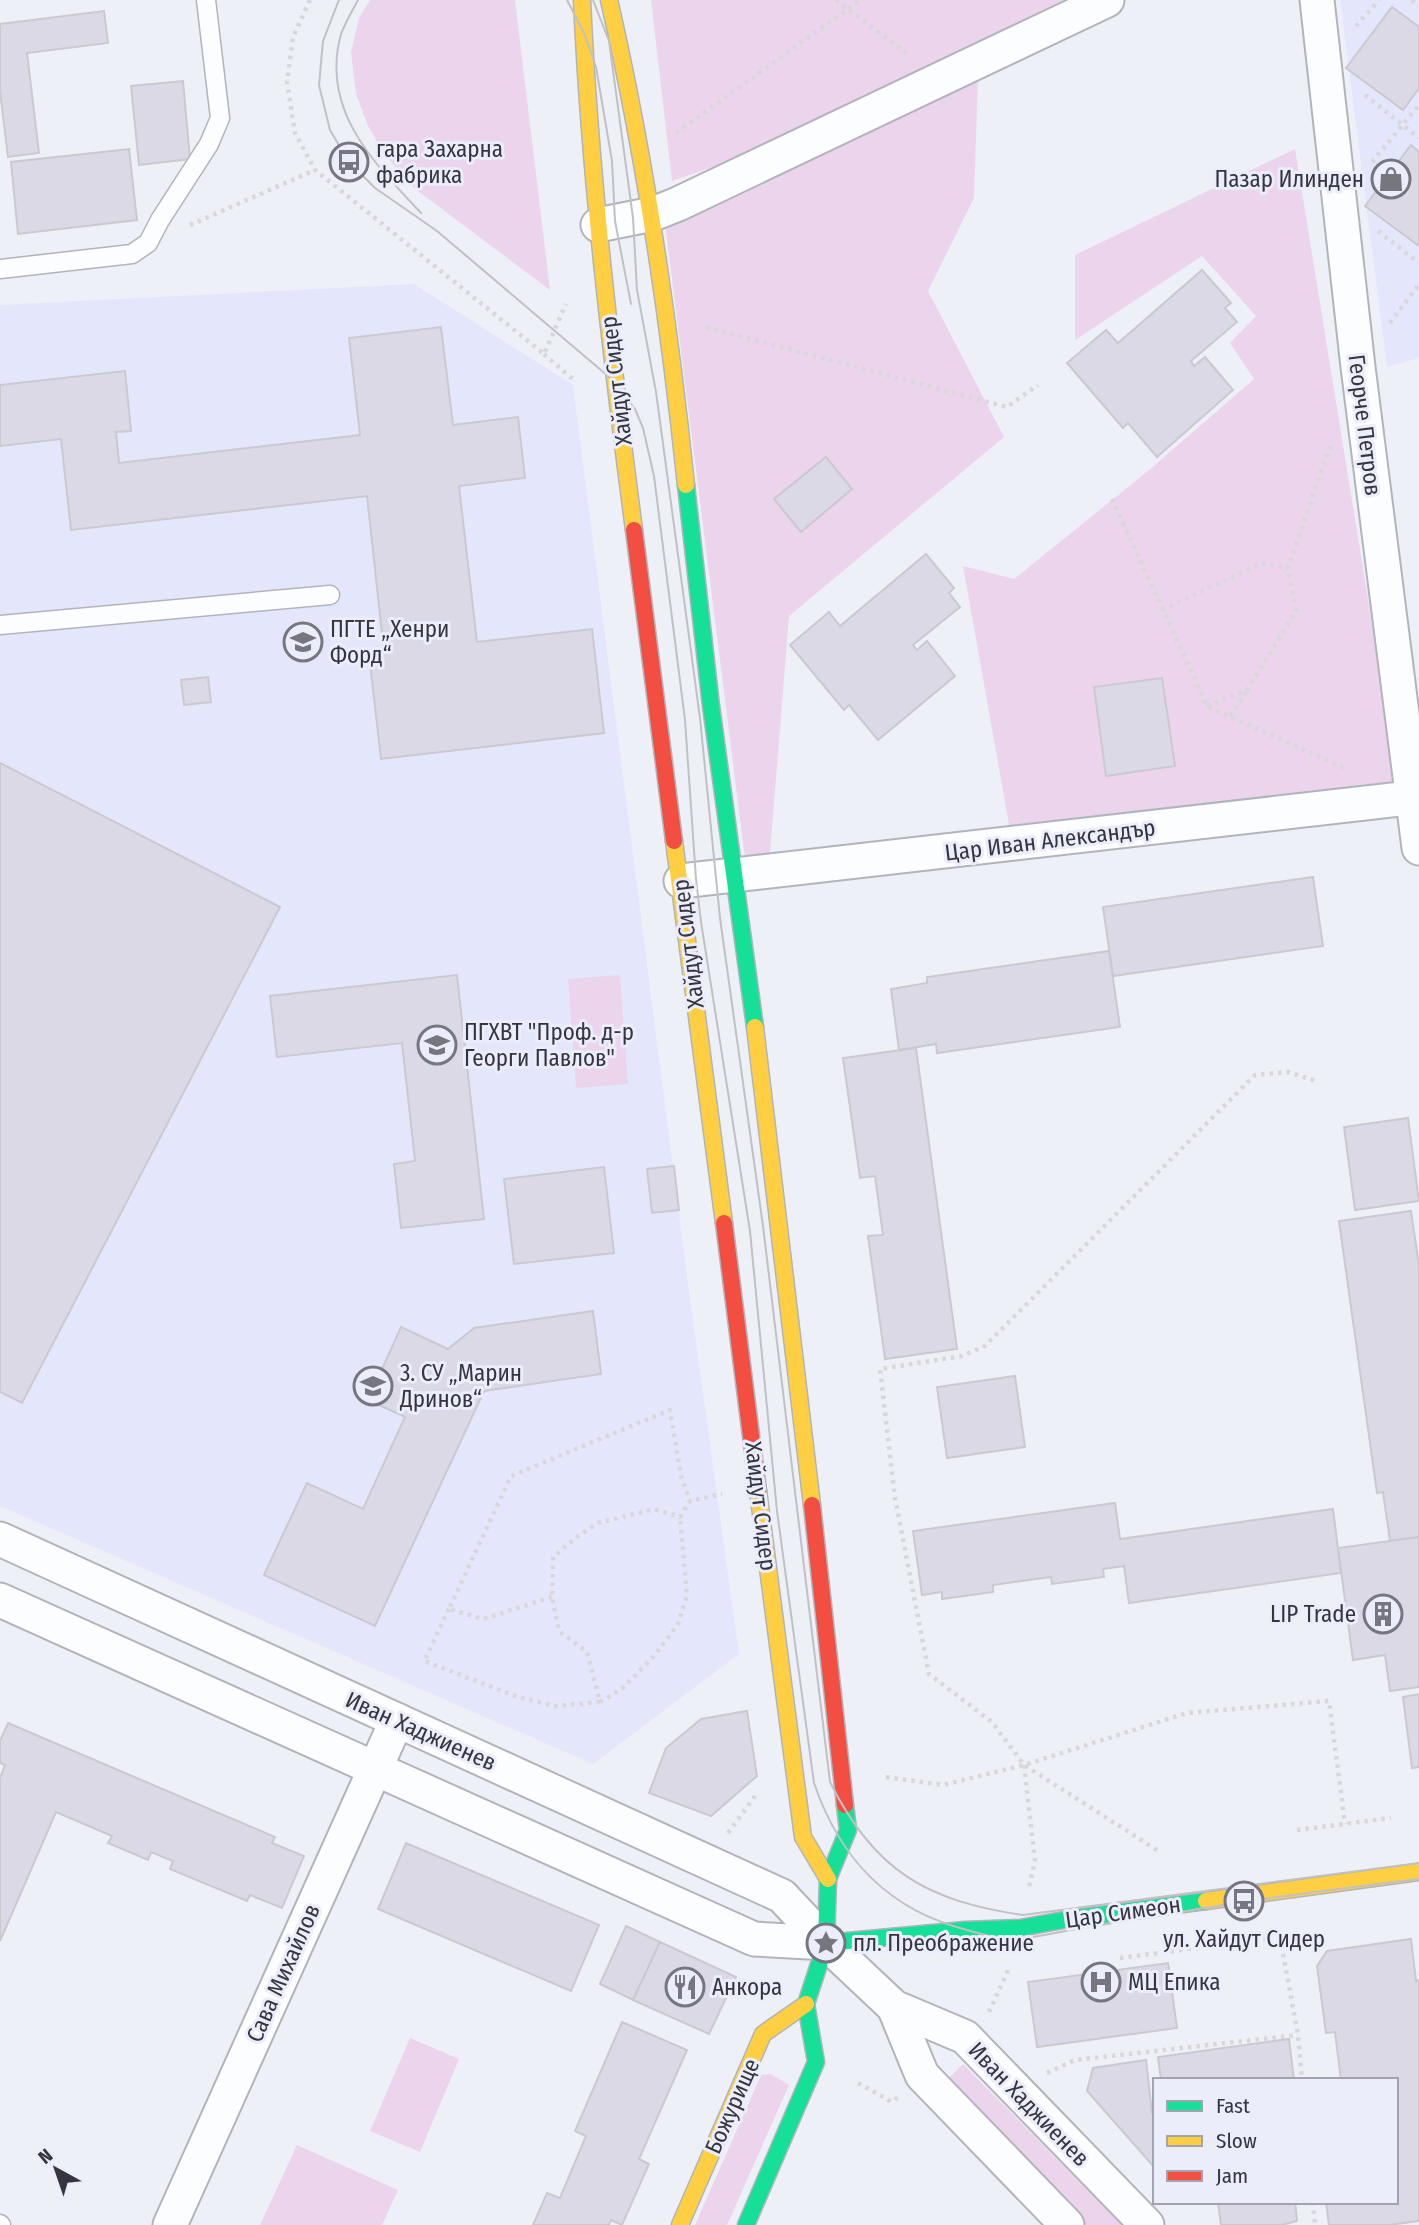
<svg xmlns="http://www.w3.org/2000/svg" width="1419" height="2225" font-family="'Fira Sans Condensed',sans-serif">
  <rect width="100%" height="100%" fill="#eef0f8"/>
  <g fill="#e4e7fb">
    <polygon points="1340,0 1419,0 1419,358 1387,367"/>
    <polygon points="414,284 573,385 687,1277 739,1654 593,1764 0,1506 0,305"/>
  </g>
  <g fill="#ebd4ec">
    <polygon points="370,0 515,0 550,290 414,188 386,156 368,126 356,94 351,52 359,18"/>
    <polygon points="651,0 1063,0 739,158 672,181"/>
    <polygon points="978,75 974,198 928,291 1004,437 789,616 770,853 745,858 665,224"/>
    <polygon points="1295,149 1398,784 1010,830 963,566 1014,579 1148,471 1254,379 1230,343 1256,316 1202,256 1075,340 1075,255"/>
    <polygon points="620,975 628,1084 576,1088 568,979"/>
    <polygon points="410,2038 459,2059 420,2152 370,2131"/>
    <polygon points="963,2064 1122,2225 1079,2225 941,2086"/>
    <polygon points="771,2074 789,2085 727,2225 695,2225 761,2075"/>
    <polygon points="297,2145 398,2190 382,2225 260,2225"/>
  </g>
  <g fill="#dbd9e5" stroke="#cac9d0" stroke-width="2">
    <polygon points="1392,7 1419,27 1419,88 1403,110 1346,68"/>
    <polygon points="104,11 108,43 27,53 39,153 8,157 0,91 0,24"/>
    <polygon points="183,81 190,159 139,165 131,86"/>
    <polygon points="1411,145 1419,152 1419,246 1365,206"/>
    <polygon points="129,149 137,220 18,234 11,162"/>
    <polygon points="1202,270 1231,303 1225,308 1237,322 1191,361 1194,366 1205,357 1233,390 1157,457 1128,423 1123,428 1067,363 1106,330 1118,343"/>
    <polygon points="441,327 453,425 518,417 525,478 459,486 477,642 592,629 604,733 381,759 369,654 384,652 367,496 71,530 61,439 0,446 0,385 125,371 131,431 116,432 119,463 360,435 349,338"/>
    <polygon points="826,457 852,489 801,532 774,499"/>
    <polygon points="926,554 954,588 949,593 960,607 913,645 917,650 927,641 955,676 878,740 849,705 844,710 790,645 829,612 840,626"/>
    <polygon points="208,677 211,702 184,705 181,680"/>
    <polygon points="1162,678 1175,766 1106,776 1094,687"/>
    <polygon points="0,763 280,907 22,1403 0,1392"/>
    <polygon points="1313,877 1323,946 1113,976 1103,907"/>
    <polygon points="1109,951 1120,1027 937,1053 936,1044 899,1050 891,989 927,983 927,977"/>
    <polygon points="457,975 484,1219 401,1228 394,1164 415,1161 402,1043 277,1057 270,996"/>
    <polygon points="916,1048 957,1349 885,1359 868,1236 883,1235 875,1176 860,1178 843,1058"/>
    <polygon points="1408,1118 1419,1201 1355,1210 1344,1127"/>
    <polygon points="674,1166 679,1210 652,1213 647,1169"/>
    <polygon points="604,1167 614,1253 514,1264 504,1179"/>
    <polygon points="1411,1211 1419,1266 1419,1537 1390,1541 1383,1492 1377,1493 1339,1221"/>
    <polygon points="593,1311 601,1374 484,1391 375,1626 264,1575 307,1483 363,1509 405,1417 368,1400 401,1327 448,1349 474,1328"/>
    <polygon points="1015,1376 1025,1447 947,1458 937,1387"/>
    <polygon points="1115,1503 1120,1539 1333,1509 1341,1573 1129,1603 1124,1566 1103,1569 1104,1577 1052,1584 1051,1577 993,1585 993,1592 942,1599 942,1592 922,1595 913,1531"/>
    <polygon points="1419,1537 1419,1687 1390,1691 1385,1655 1353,1660 1338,1548"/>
    <polygon points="1419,1694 1419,1767 1412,1768 1403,1697"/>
    <polygon points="747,1711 757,1776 711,1816 649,1793 666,1748 701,1719"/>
    <polygon points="8,1723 275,1837 272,1843 304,1856 282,1908 250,1895 247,1901 170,1869 173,1861 151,1852 148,1860 108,1843 112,1836 56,1812 0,1941 0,1778 5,1765 0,1763 0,1741"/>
    <polygon points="406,1843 599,1925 571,1991 378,1909"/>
    <polygon points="626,1926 660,1942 633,2000 600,1984"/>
    <polygon points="1411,1939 1416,1981 1419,1980 1419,2221 1389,2225 1329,2225 1326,2202 1396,2202 1396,2080 1341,2080 1335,2032 1326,2033 1317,1966 1327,1951"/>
    <polygon points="660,1942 736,1977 709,2034 633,2000"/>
    <polygon points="1168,1963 1177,2028 1037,2047 1028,1982"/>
    <polygon points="622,2022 687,2050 639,2159 649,2164 622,2225 611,2220 609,2225 533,2225 547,2193 560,2198 586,2136 575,2131"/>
    <polygon points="1289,2039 1294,2080 1161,2080 1158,2057"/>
    <polygon points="1146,2060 1152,2113 1155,2116 1155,2168 1087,2091 1093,2068"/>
    <polygon points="1218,2202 1295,2202 1297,2221 1282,2225 1221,2225"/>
  </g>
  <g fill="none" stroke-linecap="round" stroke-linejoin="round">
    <defs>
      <g id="lane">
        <polyline points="0,269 132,254 148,243 160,220 209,144 220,118 206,0"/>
        <polyline points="0,625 330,595"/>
        <polyline points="0,2224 1,2225"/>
      </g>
      <g id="street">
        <polyline points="1317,0 1358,367 1419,848"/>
        <polyline points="598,225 653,214 678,204 1107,0"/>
        <polyline points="681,881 1419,797"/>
        <polyline points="0,1539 782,1896 826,1943 894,2007 965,2037 1147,2225"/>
        <polyline points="0,1600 754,1939 826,1943"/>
        <polyline points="894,2007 922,2075 1067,2225"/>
        <polyline points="170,2225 397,1720"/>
      </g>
      <g id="fast">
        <polyline points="686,485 711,706 755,1027"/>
        <polyline points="826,1943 965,1930 1020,1928 1069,1919 1206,1901"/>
        <polyline points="746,2225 816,2062 806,2004 826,1943 828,1879 848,1830 845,1805"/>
      </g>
      <g id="slow">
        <path d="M 582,0 C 590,177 611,354 634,530"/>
        <path d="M 609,0 C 646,160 669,321 686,485"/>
        <polyline points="674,841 724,1223"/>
        <polyline points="755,1027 812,1505"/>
        <polyline points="758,1491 803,1837 828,1879"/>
        <polyline points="1206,1901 1419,1872"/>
        <polyline points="680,2225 763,2034 806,2004"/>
      </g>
      <g id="jam">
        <polyline points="634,530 674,841"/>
        <polyline points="724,1223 758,1491"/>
        <polyline points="812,1505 845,1805"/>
      </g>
    </defs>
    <use href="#lane" stroke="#b2b4bc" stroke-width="21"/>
    <use href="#street" stroke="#b2b4bc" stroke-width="37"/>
    <use href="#fast" stroke="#b2b4bc" stroke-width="19"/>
    <use href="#slow" stroke="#b2b4bc" stroke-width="19"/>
    <use href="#jam" stroke="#b2b4bc" stroke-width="19"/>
    <g stroke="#d8d8da" stroke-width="4.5" stroke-dasharray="3.5 5" stroke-linecap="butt">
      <polyline points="310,0 293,37 287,82 295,133 315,170 544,354 566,304"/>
      <polyline points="836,0 908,54"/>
      <polyline points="1412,0 1419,6"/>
      <polyline points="1356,26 1379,0"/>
      <polyline points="1365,95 1419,138"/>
      <polyline points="676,133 860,0"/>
      <polyline points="1372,162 1419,105"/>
      <polyline points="190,225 315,170"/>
      <polyline points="1378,231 1419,263"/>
      <polyline points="1390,323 1419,284"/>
      <polyline points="706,327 1007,407 1038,385"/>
      <polyline points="544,354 575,381"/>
      <polyline points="1112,499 1207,706 1346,769"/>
      <polyline points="1162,610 1261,563 1288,568"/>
      <polyline points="1207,706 1247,690 1296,611 1288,568 1330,446"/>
      <polyline points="1230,716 1247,691"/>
      <polyline points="552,1597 483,1619 449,1609 511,1476 670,1410 681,1476 690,1501"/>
      <polyline points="449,1609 424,1661 518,1697 555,1706 600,1702 587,1652 559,1631 552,1597 553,1557 578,1536 598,1523 654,1509 680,1517 690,1501 722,1494"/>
      <polyline points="600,1702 623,1688 656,1654 678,1624 687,1595 680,1517"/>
      <polyline points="1024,1765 1035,1861 1029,1888"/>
      <polyline points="886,1777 943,1785 1024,1765 1187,1713 1329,1701 1345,1824"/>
      <polyline points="1297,1830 1391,1818"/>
      <polyline points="728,1833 758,1792"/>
      <polyline points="1157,1850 1024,1765 992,1722 929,1674 895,1498 880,1369 962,1356 985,1346 1255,1075 1288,1072 1316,1081"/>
      <polyline points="1280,1937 1298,2035 1302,2080"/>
      <polyline points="1120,1958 1267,1939"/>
      <polyline points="989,2012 1010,1966"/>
      <polyline points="1047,2073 1075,2060 1298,2035"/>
      <polyline points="858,2083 892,2102 898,2097"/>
      <polyline points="1313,2202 1315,2225"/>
    </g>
    <use href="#lane" stroke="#fcfdfe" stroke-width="18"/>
    <use href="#street" stroke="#fcfdfe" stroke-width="33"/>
    <use href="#fast" stroke="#16e098" stroke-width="16"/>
    <use href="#slow" stroke="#ffcf43" stroke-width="16"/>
    <use href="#jam" stroke="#f24e42" stroke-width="16"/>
    <g stroke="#c1c1c4" stroke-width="2">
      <path d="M 339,0 L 323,41 L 319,85 L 330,130 L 349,162 L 375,188 L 437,231 L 615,382 L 635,409 L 643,428 L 654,476 L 685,720 L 696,879 L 701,922 L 750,1231 L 777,1511 L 814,1783 C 840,1859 888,1910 967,1930 C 983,1935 1003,1940 1019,1939 C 1039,1937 1058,1932 1077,1929 C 1117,1922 1158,1916 1198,1909 C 1271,1897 1345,1888 1419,1879"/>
      <path d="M 358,0 C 352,11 345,23 341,34 C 320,110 374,163 421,213"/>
      <polyline points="567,0 584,33 596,67 612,161 615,221 631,304"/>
      <path d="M 593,0 L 609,41 L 633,218 L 637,290 L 656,392 L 700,718 L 720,918 L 763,1226 L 830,1782 C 874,1871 927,1901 1023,1915 L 1419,1863"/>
    </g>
  </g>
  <defs>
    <symbol id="bus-ring" viewBox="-11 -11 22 22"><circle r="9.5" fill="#ebedfb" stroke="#75767f" stroke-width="1.5"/><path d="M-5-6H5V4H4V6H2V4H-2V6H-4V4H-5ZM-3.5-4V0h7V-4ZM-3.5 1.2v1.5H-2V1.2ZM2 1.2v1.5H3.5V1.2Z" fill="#75767f"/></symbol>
    <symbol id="shop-ring" viewBox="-11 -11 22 22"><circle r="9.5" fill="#ebedfb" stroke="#75767f" stroke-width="1.5"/><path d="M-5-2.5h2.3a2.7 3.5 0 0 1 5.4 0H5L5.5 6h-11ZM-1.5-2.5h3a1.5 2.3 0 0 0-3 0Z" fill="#75767f"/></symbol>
    <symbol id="school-ring" viewBox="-11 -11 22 22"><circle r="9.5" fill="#ebedfb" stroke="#75767f" stroke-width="1.5"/><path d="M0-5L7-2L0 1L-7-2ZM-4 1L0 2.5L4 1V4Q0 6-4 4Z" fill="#75767f"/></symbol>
    <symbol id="building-ring" viewBox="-11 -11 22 22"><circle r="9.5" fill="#ebedfb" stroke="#75767f" stroke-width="1.5"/><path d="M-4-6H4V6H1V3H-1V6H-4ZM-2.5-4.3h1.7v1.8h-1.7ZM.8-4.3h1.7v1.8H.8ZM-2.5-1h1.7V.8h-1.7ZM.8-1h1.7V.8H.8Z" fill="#75767f"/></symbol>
    <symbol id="sight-ring" viewBox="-11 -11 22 22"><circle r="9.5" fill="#ebedfb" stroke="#75767f" stroke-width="1.5"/><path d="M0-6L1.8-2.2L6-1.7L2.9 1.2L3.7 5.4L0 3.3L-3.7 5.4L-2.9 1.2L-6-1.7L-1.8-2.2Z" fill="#75767f"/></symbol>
    <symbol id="hospital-ring" viewBox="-11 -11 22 22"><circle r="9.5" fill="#ebedfb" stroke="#75767f" stroke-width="1.5"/><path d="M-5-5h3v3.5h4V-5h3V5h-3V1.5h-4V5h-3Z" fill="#75767f"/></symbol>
    <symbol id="restaurant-ring" viewBox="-11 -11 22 22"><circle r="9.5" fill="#ebedfb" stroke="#75767f" stroke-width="1.5"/><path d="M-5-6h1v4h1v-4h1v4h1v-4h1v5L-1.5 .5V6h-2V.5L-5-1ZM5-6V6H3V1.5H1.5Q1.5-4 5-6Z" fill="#75767f"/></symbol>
  </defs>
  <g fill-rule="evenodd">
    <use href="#bus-ring" x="327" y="140" width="44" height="44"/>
    <use href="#shop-ring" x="1369" y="157" width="44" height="44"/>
    <use href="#school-ring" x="281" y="620" width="44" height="44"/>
    <use href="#school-ring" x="415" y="1023" width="44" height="44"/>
    <use href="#school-ring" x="351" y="1364" width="44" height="44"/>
    <use href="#building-ring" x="1361" y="1592" width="44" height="44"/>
    <use href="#bus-ring" x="1222" y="1879" width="44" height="44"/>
    <use href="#sight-ring" x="804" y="1921" width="44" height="44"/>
    <use href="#hospital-ring" x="1079" y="1960" width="44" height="44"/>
    <use href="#restaurant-ring" x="663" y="1965" width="44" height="44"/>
  </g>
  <g text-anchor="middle" stroke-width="6" stroke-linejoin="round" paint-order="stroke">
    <g font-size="23" fill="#34353e" stroke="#ebedfb" text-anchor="start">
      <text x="376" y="157">гара Захарна<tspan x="376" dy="26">фабрика</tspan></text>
      <text x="1364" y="187" text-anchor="end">Пазар Илинден</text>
      <text x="330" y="637">ПГТЕ „Хенри<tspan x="330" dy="26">Форд“</tspan></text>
      <text x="464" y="1040">ПГХВТ "Проф. д-р<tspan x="464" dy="26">Георги Павлов"</tspan></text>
      <text x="400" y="1381">3. СУ „Марин<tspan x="400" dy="26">Дринов“</tspan></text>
      <text x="1356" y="1622" text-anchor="end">LIP Trade</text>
      <text x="1244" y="1947" text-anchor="middle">ул. Хайдут Сидер</text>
      <text x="853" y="1951">пл. Преображение</text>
      <text x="1128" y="1990">МЦ Епика</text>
      <text x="712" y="1995">Анкора</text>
    </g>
    <g font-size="23" fill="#34353e" stroke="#ebedfb">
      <text transform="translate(616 381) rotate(-97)" y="8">Хайдут Сидер</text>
      <text transform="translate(1365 425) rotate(83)" y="8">Георче Петров</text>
      <text transform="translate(1050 840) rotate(-7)" y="8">Цар Иван Александър</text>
      <text transform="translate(688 944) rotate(-97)" y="8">Хайдут Сидер</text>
      <text transform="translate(761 1506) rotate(83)" y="8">Хайдут Сидер</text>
      <text transform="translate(421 1731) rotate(24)" y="8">Иван Хаджиенев</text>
      <text transform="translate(1123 1912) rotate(-8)" y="8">Цар Симеон</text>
      <text transform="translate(283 1973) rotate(-66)" y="8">Сава Михайлов</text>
      <text transform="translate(1029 2104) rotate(46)" y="8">Иван Хаджиенев</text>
      <text transform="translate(732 2106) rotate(-66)" y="8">Божурище</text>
    </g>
  </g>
  <rect x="1153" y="2078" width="245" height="126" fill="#ebedfb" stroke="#a2a3af" stroke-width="2"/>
  <rect x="1167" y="2101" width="35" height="10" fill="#16e098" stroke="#a2a3af" stroke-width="2"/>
  <text x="1216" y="2113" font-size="21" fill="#34353e">Fast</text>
  <rect x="1167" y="2136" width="35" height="10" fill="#ffcf43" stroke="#a2a3af" stroke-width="2"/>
  <text x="1216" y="2148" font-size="21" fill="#34353e">Slow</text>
  <rect x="1167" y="2171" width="35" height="10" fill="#f24e42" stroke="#a2a3af" stroke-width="2"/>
  <text x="1216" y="2183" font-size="21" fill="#34353e">Jam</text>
  <g transform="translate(56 2169) rotate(320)" stroke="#ebedfb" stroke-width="5" paint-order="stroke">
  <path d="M0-5L12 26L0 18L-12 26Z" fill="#34353e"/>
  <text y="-10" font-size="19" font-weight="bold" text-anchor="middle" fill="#34353e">N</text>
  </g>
</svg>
